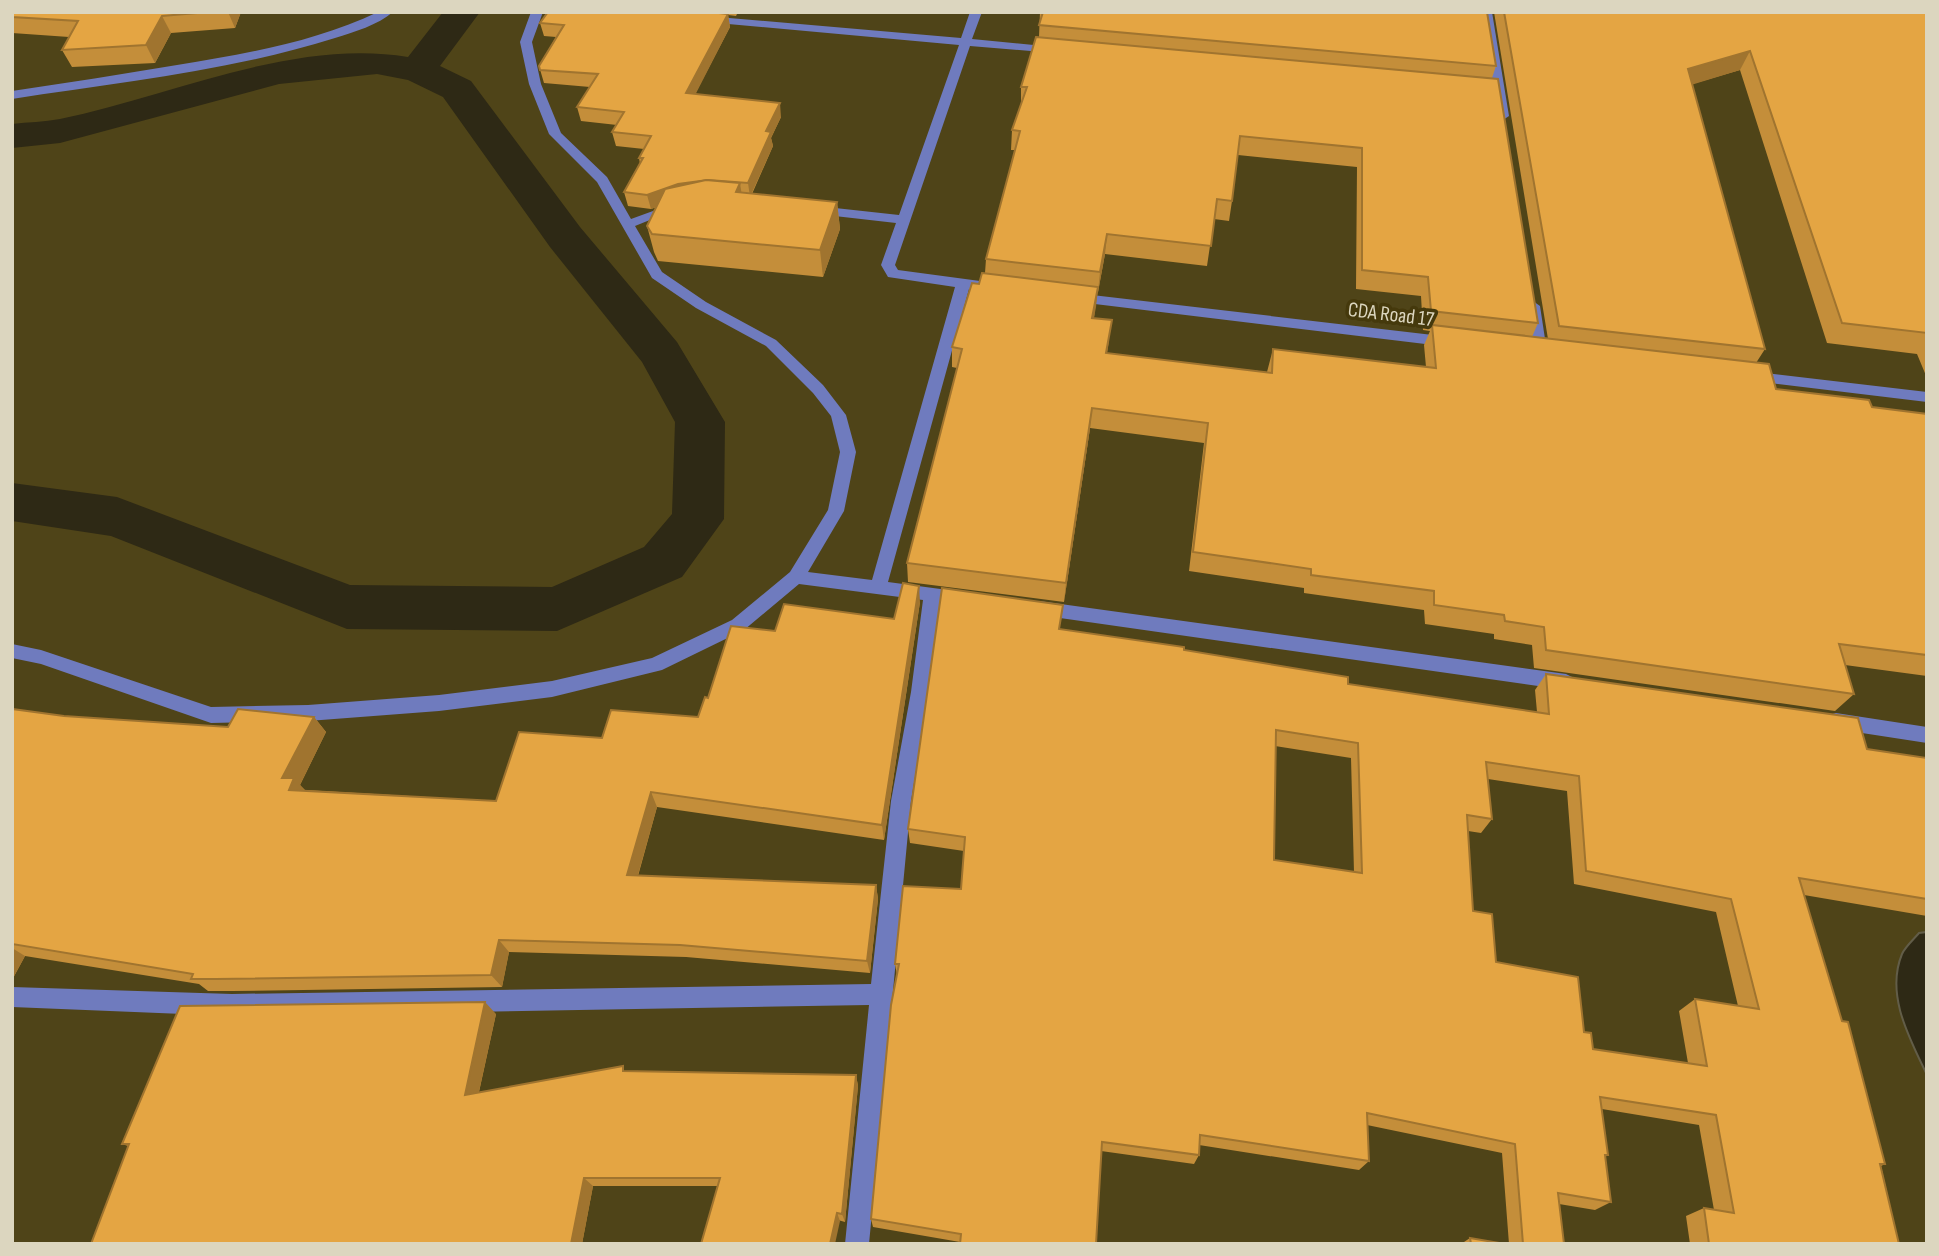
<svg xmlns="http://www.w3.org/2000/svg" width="1939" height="1256" font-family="'Sofia Sans Condensed',sans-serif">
  <rect width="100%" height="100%" fill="#4f4418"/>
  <path fill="#2e2915" stroke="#625d48" stroke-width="2" d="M 1927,932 L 1927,1075 C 1910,1039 1885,995 1902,954 C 1905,947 1914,939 1919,933 Z"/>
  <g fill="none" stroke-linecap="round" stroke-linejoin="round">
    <path fill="#2e2915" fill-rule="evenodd" d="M 443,12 L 480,12 L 440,66 L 471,81 L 580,227 L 677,342 L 725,422 L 724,519 L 682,577 L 557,631 L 347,629 L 111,536 L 12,521 L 12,483 L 117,497 L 350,585 L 552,587 L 644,547 L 672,514 L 675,422 L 642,362 L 550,247 L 443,97 L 408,80 L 377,74 L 279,84 L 60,143 L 12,148 L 12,124 C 28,122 44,122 60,119 C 171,96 294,38 408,57 Z"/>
    <g fill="#6f7bbe" fill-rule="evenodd">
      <path d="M 378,12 L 393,12 C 378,25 354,32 335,38 C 231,71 119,82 12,99 L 12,91 C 67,83 122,74 177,65 C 245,54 315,42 378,12 Z"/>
      <polygon points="531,12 543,12 532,42 541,84 561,133 607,177 631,219 675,203 682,207 635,226 662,272 706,302 776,340 823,385 846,415 856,452 844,511 808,572 872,580 955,287 888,277 881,265 896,223 817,214 810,210 817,206 899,215 959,45 706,22 700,19 706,16 961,38 970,12 982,12 972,39 1054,47 1060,50 1054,53 970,46 895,265 898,270 995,283 1002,288 995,293 969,289 888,582 963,592 969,594 972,599 969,604 963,606 940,603 929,692 911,801 869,1244 845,1244 869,1005 232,1016 12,1007 12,987 232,994 871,984 891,801 911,692 923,600 799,584 744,630 662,670 552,697 439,711 308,721 211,723 41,664 12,658 12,644 41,650 211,707 308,705 439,695 552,681 652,658 732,620 790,572 828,510 840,452 831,416 813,393 766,346 696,308 652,278 597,182 549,134 529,84 520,42"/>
      <polygon points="1480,12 1492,12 1509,116 1503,120 1497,116"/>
      <polygon points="1075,293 1450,337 1457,342 1450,347 1070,301 1070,295"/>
      <polygon points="1533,301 1540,306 1547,352 1540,357 1533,352 1526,306"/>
      <polygon points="1749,371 1927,392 1927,402 1744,380 1742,376 1744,372"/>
      <polygon points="1039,601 1566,674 1572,677 1575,682 1572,687 1566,690 1039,615 1033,613 1030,608 1033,603"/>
      <polygon points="1836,713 1927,727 1927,743 1836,729 1829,727 1827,721 1829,715"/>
    </g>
  </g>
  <g fill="#c48e3a" fill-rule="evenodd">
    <polygon points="12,12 241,12 235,28 171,33 155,63 72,67 62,50 69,37 12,33"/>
    <polygon points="548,12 738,12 736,16 728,15 730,27 695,94 781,117 771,138 773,146 752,194 837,202 840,229 823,277 658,261 654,252 647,226 657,207 651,209 628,206 624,192 640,164 639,158 644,149 616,146 612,132 617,125 581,121 577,107 590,87 544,83 539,66 556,37 544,36 540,23"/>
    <path d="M 1040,12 L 1487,12 L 1496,66 L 1492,78 L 1538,323 L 1532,337 L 1548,339 L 1494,12 L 1927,12 L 1927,378 L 1917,354 L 1827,343 L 1740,70 L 1692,84 L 1765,349 L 1756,363 L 1776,389 L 1872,407 L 1927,414 L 1927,676 L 1845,665 L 1854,694 L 1835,711 L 1534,668 L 1532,645 L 1494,639 L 1494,634 L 1425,624 L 1424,610 L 1304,593 L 1304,588 L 1189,571 L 1204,443 L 1090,428 L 1064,602 L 908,582 L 907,563 L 957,368 L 952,367 L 952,347 L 979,284 L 985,273 L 986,259 L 1015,150 L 1011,150 L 1012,130 L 1021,105 L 1021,87 L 1039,37 ZM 1238,155 L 1357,167 L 1356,289 L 1421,296 L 1423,330 L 1430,331 L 1424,345 L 1426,367 L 1273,349 L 1267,372 L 1107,353 L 1109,340 L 1094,318 L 1097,292 L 1098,292 L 1105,254 L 1207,266 L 1214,219 L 1229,221 L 1232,201 Z"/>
    <polygon points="920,602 884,840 657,807 638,876 876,885 878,899 870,973 686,957 509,952 502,987 232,991 208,991 199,984 25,956 12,980 12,709 64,716 228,727 314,717 326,732 300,785 305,790 496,801 602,738 698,717 708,698 775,631 894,619"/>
    <path d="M 1060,629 L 1184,650 L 1348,684 L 1537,712 L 1535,690 L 1546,674 L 1867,749 L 1927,758 L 1927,916 L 1804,895 L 1885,1164 L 1881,1166 L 1899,1244 L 1690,1244 L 1686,1216 L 1704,1208 L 1714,1210 L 1699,1125 L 1602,1109 L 1608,1155 L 1605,1157 L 1611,1202 L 1595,1210 L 1559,1204 L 1564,1244 L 1509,1244 L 1502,1153 L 1367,1125 L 1369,1161 L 1359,1170 L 1199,1145 L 1199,1155 L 1194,1164 L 1101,1151 L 960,1242 L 873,1227 L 871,1219 L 897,975 L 895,964 L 961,889 L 964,851 L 910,843 L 908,829 ZM 1275,746 L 1351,758 L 1354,872 L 1274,860 ZM 1488,779 L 1567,791 L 1574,884 L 1716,912 L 1738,1006 L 1695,999 L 1679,1011 L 1688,1063 L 1593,1049 L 1584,1032 L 1496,962 L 1473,911 L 1468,831 L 1481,833 L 1492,819 Z"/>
    <polygon points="496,1014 479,1092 626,1071 856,1075 858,1086 845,1222 717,1186 593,1186 582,1244 91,1244 128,1146 122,1144"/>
    <polygon points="1470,1238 1505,1244 1461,1244"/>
  </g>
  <g fill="#a0742f">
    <polygon points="228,12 241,12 235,28"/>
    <polygon points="728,14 730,27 689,107 686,93"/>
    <polygon points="162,16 171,33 155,63 146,45"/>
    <polygon points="1750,51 1740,70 1678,89 1688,69"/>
    <polygon points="780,103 781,117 771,138 773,146 750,197 748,183 766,131"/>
    <polygon points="708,180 681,198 651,209 647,195 678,184"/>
    <polygon points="740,183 744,210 736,192"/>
    <polygon points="837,202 840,229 823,277 820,250"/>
    <polygon points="1107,234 1105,254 1098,292 1100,272"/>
    <polygon points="1098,287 1096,307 1090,338 1092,318"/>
    <polygon points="1092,408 1090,428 1064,602 1066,583"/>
    <polygon points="919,586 920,602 884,840 882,825"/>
    <polygon points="314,717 326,732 300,785 307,793 289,790 282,778"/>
    <polygon points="651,792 657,807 634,889 627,875"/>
    <polygon points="876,885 878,899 870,973 867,961"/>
    <polygon points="499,940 509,952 502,987 491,975"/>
    <polygon points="12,948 25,956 12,980"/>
    <polygon points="485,1002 496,1014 476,1105 465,1095"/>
    <polygon points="856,1075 858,1086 845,1222 842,1214"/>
    <polygon points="584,1178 593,1186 582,1244 571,1244"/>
    <polygon points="837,1213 840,1221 835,1244 830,1244"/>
  </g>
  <g fill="#e4a543" stroke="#a0742f" stroke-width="2" fill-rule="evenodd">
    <polygon points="12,12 209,12 162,16 146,45 62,50 78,21 12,17"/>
    <polygon points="548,12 710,12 728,14 686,93 780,103 766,131 771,132 748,183 708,180 678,184 647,195 624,192 643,158 639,158 651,136 612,132 624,112 577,107 598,74 540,70 539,66 564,25 540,23"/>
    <polygon points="1043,12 1487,12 1496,66 1039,25"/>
    <polygon points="1504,12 1927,12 1927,333 1842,323 1750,51 1688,69 1765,349 1559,326"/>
    <polygon points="1036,37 1498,79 1538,323 1431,311 1428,277 1362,270 1362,148 1240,136 1232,201 1217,199 1211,246 1107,234 1100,272 986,259 1020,131 1012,130 1027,87 1021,87"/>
    <polygon points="706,180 740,183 736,192 837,202 820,250 652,234 647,226 665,189"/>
    <polygon points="982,273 1098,287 1092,318 1112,320 1106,353 1272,373 1273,349 1436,368 1432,325 1769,364 1776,389 1869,400 1872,407 1927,414 1927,655 1839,644 1854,694 1546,650 1544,627 1505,621 1504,615 1434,605 1434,591 1311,575 1311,569 1193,552 1208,423 1092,408 1066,583 907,563 962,349 952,347 972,283 979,284"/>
    <polygon points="903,583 919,586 882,825 651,792 627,875 876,885 867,961 680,945 499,940 491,975 216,979 191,979 193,974 12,944 12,709 64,716 228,727 238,709 314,717 282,778 294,778 289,790 496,801 519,732 602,738 611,710 698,717 705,697 708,698 731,626 775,631 784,604 894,619"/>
    <path d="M 942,588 L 1063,605 L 1059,629 L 1184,647 L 1184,650 L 1348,677 L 1348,684 L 1549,714 L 1546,674 L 1858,718 L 1867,749 L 1927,758 L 1927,899 L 1799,878 L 1842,1021 L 1848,1022 L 1885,1164 L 1880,1164 L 1899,1244 L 1709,1244 L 1704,1208 L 1734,1213 L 1716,1115 L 1600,1097 L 1608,1155 L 1605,1155 L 1611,1202 L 1558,1193 L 1564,1244 L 1523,1244 L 1515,1144 L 1367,1113 L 1369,1161 L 1200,1135 L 1199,1155 L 1102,1142 L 1096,1244 L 960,1244 L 961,1234 L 871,1219 L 891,1005 L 899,964 L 895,964 L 903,886 L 961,889 L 965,837 L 908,829 ZM 1276,730 L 1358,743 L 1362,873 L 1274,860 ZM 1486,762 L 1579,776 L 1586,871 L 1731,899 L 1759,1009 L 1695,999 L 1707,1066 L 1593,1049 L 1591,1033 L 1584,1032 L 1578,977 L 1496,962 L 1492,914 L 1473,911 L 1467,815 L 1492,819 Z"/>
    <polygon points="485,1002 465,1095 623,1066 623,1071 856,1075 842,1214 837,1213 830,1244 701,1244 720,1178 584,1178 571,1244 91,1244 129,1144 122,1144 180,1006"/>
    <polygon points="1470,1238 1505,1244 1471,1244"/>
  </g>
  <g text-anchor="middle" stroke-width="7" stroke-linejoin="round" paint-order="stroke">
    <g font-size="21" fill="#dcd6bf" stroke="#45390c">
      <text transform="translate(1391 314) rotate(7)" y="7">CDA Road 17</text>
    </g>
  </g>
  <rect width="1939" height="1256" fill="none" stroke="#dcd6bf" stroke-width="28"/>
</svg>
